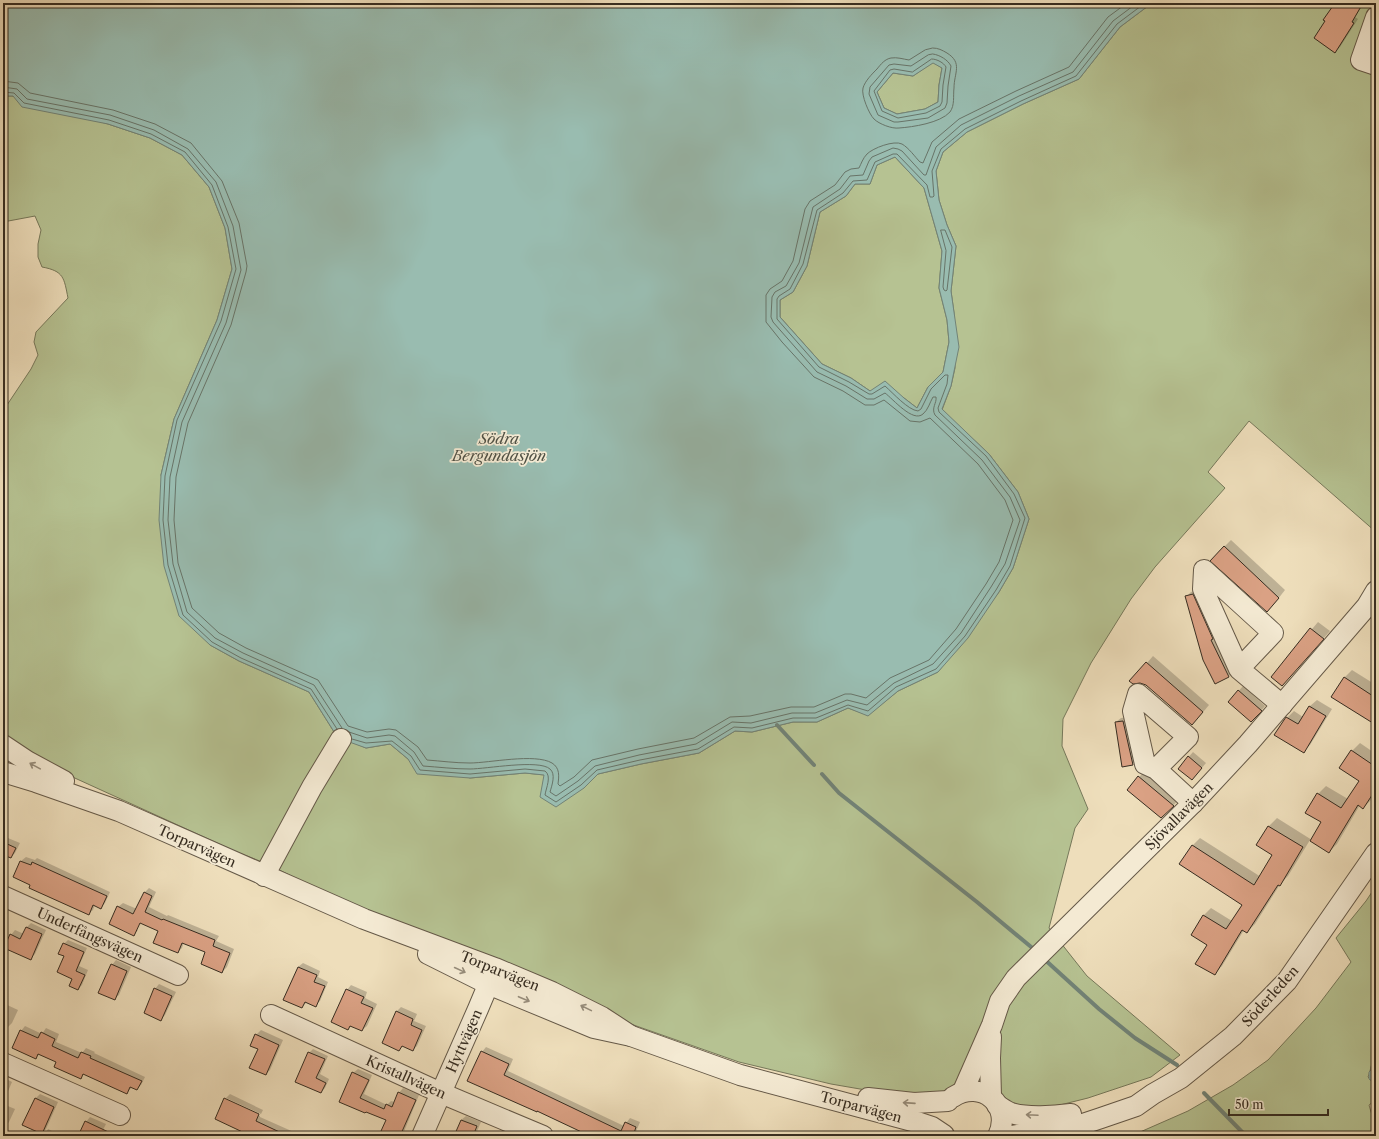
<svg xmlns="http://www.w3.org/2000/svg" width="1379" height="1139" font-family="'Libre Caslon Text',serif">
  <rect width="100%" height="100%" fill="#eedebb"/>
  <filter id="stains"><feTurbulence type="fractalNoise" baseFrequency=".005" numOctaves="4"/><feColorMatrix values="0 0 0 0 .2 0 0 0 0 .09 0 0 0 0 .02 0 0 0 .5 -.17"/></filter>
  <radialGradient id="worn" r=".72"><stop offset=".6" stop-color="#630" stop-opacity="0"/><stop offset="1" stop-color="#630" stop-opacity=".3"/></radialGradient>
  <g fill="#b6c292" stroke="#76785a">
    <path d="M 1152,3 L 1376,3 L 1376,532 L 1249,421 L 1208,472 L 1225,488 L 1155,567 L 1131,599 L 1091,663 L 1063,719 L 1062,746 L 1088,809 L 1075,828 L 1049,928 L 1087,976 L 1180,1055 L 1151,1077 L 1088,1098 L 1060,1105 L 1033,1108 L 942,1096 L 918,1099 L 831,1084 L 739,1062 L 625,1022 L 439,942 L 308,884 L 265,863 L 239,853 L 66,774 L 9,741 L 3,731 L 3,411 L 31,369 L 38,355 L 34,342 L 36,332 L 68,298 C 64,278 64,271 42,267 L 38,257 L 38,244 L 41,230 L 35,216 L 3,222 L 3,96 L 12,96 L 108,124 L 150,138 L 182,155 L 209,187 L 225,228 L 232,269 L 217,320 L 174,419 L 161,475 L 210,645 L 239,661 L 309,692 L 336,735 L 366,748 L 390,744 L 408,759 L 470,778 L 525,773 L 545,775 L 584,788 L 598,774 L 641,764 L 699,753 L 735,731 L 752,732 L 793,722 L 817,722 L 848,708 L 868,715 L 898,691 L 938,672 L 999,592 L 1013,568 L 1029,519 L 1018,492 L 989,454 L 942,410 L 951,386 L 955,368 L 954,313 L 951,291 L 956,246 L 947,225 L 939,200 L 936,171 L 943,152 L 967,132 L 1023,104 L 1079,79 L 1120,27 Z"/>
    <polygon points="933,62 942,68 939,85 938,102 925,109 897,114 884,108 877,92 893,73 913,76"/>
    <polygon points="895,157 924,188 942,251 939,288 947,320 949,342 943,372 928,387 917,408 904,398 870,391 851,378 822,364 780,317 780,300 793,292 807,266 820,212 846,196 855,184 870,184 877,165"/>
    <path d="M 1376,886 L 1376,1055 C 1371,1062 1371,1070 1368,1077 L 1373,1082 C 1373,1089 1376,1095 1376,1102 L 1373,1102 L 1369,1105 L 1371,1112 L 1376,1123 L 1376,1136 L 1131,1136 L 1188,1111 L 1233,1085 L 1268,1060 L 1316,1008 L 1351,962 L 1336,938 L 1366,901 Z"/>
  </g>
  <g fill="#99bcb0" stroke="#728377" fill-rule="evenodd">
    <path d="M 3,3 L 1152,3 L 1120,27 L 1079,79 L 1023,104 L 967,132 L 943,152 L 936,171 L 939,200 L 947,225 L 956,246 L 951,291 L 959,347 L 951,386 L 942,409 L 989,454 L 1018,492 L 1029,519 L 1013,568 L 999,592 L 968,638 L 938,672 L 898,691 L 868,716 L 848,708 L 817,722 L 793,722 L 752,732 L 735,731 L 699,753 L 641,764 L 598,774 L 584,788 L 556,807 L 540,797 L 544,775 L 525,773 L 470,778 L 417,774 L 408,759 L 390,744 L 366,748 L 341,739 L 336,735 L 309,692 L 239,661 L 210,645 L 179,616 L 164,566 L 159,520 L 161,475 L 174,419 L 217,320 L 232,269 L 225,228 L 209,187 L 182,155 L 150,138 L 108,124 L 22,107 L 13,96 L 3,96 ZM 933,63 L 942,68 L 939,85 L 938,102 L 925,109 L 897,114 L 884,108 L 877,92 L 893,73 L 913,76 ZM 895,157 L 924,188 L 942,251 L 939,288 L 947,320 L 949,342 L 943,372 L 928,387 L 917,408 L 904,398 L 885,381 L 870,391 L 851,378 L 822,364 L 780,317 L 780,300 L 793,292 L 807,266 L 820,212 L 846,196 L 855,184 L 870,184 L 877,165 Z"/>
    <polygon points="1376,1045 1376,1096 1373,1088 1373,1082 1369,1079 1369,1072 1371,1070 1372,1062 1376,1055"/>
  </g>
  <g fill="#0003" fill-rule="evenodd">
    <polygon points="1332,3 1364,3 1355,17 1358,19 1340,47 1335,51 1327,21 1334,5"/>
    <polygon points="1231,540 1285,590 1274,604 1224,547"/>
    <polygon points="1197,590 1233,672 1229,676 1186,597 1191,592"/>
    <polygon points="1318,622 1330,631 1282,685 1272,677"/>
    <polygon points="1153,656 1209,705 1199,717 1146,684 1147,663"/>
    <polygon points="1352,670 1376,685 1376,724 1344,678"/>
    <polygon points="1243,686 1265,706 1256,717 1229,702"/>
    <polygon points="1317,700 1332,709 1310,745 1303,751 1287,718 1294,711 1303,717 1310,706"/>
    <polygon points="1128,717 1137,760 1133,764 1122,766 1116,722 1121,718"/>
    <polygon points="1360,743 1376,754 1376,792 1371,800 1363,808 1360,805 1337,844 1329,852 1310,840 1288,876 1281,883 1255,924 1247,932 1244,930 1222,966 1214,974 1203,916 1211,908 1232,921 1243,904 1192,846 1200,838 1261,877 1274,855 1258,845 1269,826 1277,818 1312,840 1323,822 1318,794 1326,786 1348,799 1360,781 1352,751"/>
    <polygon points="1193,752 1206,763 1196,775 1179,768"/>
    <polygon points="1146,770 1180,799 1161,817 1139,777"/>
    <polygon points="3,836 20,843 15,853 11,857 3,853"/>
    <polygon points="26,857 35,860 37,858 110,892 105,903 101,908 95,905 93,910 88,914 31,884 14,877 21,861"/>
    <path d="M 149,888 L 156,892 L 149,907 L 167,916 L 168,915 L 219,936 L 216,941 L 234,949 L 227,967 L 222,972 L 207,952 L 184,942 L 182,948 L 178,952 L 159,930 L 142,922 L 138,930 L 134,934 L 118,907 L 123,903 L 137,909 L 144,893 ZM 141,918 L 143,919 L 138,930 L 135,930 Z"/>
    <polygon points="31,923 46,930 35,954 31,958 11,935 15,930 24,934 26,928"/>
    <polygon points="68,940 87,948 79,966 88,970 82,985 78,989 65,956 64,944"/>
    <polygon points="116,960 131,967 119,995 114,999 112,965"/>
    <polygon points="303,963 320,971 318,977 328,982 320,1001 315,1005 306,1003 302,1007 298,967"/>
    <polygon points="159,984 176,992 165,1015 161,1020 155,989"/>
    <polygon points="351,985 367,992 365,998 377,1004 367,1026 362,1030 352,1025 348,1029 347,990"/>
    <polygon points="3,1003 18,1010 12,1023 7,1028 3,1026"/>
    <polygon points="401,1007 417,1014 414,1021 426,1026 417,1046 413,1050 403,1046 399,1050 396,1012"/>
    <polygon points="25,1026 42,1034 46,1028 59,1034 56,1042 82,1053 86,1048 95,1052 94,1053 145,1077 141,1085 137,1089 132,1087 127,1093 85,1073 81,1077 58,1062 40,1054 36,1057 21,1031"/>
    <polygon points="261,1030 283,1040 270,1070 266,1074 256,1035"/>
    <polygon points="486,1047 513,1059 508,1071 624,1126 630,1118 640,1122 635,1134 638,1135 638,1136 592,1136 537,1110 537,1111 482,1052"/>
    <polygon points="313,1049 328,1056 320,1074 329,1079 325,1088 321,1092 297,1082 309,1053"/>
    <polygon points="358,1069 372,1075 364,1094 387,1105 391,1101 395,1102 399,1093 403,1088 419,1095 403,1134 400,1136 395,1136 388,1120 341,1102 353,1073"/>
    <polygon points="3,1077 12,1082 3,1103"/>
    <polygon points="40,1094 58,1102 46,1129 42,1133 24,1125 36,1098"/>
    <polygon points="230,1094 263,1110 261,1114 226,1098"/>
    <polygon points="226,1098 226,1100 260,1116 260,1117 296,1133 297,1132 308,1136 254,1136 216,1119"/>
    <polygon points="3,1104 15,1109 9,1122 5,1127 3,1126"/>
    <polygon points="466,1116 481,1122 475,1136 455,1136 461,1120"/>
    <polygon points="90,1117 106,1124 100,1136 79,1136 86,1122"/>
    <polygon points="48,1129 58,1134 56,1136 44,1136"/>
    <polygon points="678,1131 690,1136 673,1136"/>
  </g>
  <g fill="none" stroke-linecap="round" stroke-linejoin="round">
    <g stroke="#687468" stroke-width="1">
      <path d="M 933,48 C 938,48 942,50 947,53 C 963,63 954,73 954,88 C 953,96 955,105 950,112 C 940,123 913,127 899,128 C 892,129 879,124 874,119 C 869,114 861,95 863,88 C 865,81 872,74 877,69 C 881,64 885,59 891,58 C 897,57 903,59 909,60 L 925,50 Z"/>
      <path d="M 933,54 C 940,55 948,60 951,66 L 948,86 L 947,103 L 945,108 L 928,118 L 898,122 L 894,122 L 878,115 L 869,94 L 870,87 L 889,65 L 894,64 L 911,66 L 928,55 Z"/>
      <path d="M 932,59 C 937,59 944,63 946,67 L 943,85 L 942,102 L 940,106 L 926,113 L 898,118 L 882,111 L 874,91 L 890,70 L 894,69 L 912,72 Z"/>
      <path d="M 3,81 L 18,83 L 30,93 L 113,110 L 155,124 L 191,143 L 222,181 L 239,223 L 247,266 L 246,272 L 231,325 L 188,423 L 176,477 L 174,520 L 178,563 L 192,608 L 219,633 L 246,648 L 318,680 L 348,726 L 367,732 L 389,729 L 396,730 L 418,747 L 427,760 C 441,761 455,763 470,763 C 489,763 535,753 552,763 C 560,768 559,776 558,784 L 560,786 L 574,777 L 592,760 L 638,749 L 694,738 L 730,717 L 750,716 L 791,707 L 814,707 L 845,694 L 851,694 L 866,698 L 890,678 L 929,660 L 956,629 L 986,584 L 999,562 L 1013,520 L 1005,500 L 978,464 L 930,418 L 920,422 L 910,421 L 884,400 L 874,405 L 865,405 L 843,391 L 814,377 L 782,342 L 766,322 L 766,295 L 770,289 L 782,281 L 793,261 L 805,209 L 810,201 L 835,185 L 845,172 L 851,169 L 859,168 C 861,164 863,158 867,154 C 873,148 894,140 902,144 C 909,148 915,157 920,162 L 923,163 L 932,142 L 959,119 L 1016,91 L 1069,67 L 1108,17 L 1127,3"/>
      <polyline points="3,87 17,89 27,99 110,115 154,130 188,149 216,182 233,226 241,270 226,323 182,422 170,477 168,520 173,564 187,612 215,638 243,653 314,685 342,728"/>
      <polyline points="3,92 14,93 24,103 109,120 151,134 185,152 212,185 228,227 236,269 221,321 177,420 165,476 163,520 168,565 183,615 212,642 241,658 311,689 337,729"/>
      <polygon points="941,230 945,230 952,247 947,290 946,291 944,290 943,287 946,251"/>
      <path d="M 349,732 L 367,738 L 389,735 L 395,736 L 414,752 L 423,766 C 438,767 454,769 470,769 C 486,769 539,759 550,769 C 556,774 552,785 550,792 L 556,796 L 578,781 L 595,766 L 639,755 L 696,744 L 732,722 L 751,723 L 792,713 L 815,713 L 847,700 L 867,705 L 894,683 L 933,664 L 961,633 L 991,587 L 1005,564 L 1020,520 L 1010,497 L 982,460 L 935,415 C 931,408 937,403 936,397 L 933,397 C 930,402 928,410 923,414 C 913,423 893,399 885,393 L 874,399 L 867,399 L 846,386 L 817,372 L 773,322 L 771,317 L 772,297 L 775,292 L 786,286 L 799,263 L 813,207 L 840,189 L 850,176 L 863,175 L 869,161 L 872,157 L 893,148 L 898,149 L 902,151 L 924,175 L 926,175 L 936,147 L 961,125 L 1019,96 L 1073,72 L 1113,21 L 1137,3"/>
      <path d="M 352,739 L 366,743 L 392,741 L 411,756 L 420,770 L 470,774 L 525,769 L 545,771 C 552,776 546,788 545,795 L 556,802 L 581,785 L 597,770 L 640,760 L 698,749 L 734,727 L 752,728 L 793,718 L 816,718 L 848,705 L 868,711 L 896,687 L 936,669 L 965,636 L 996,590 L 1010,566 L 1025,518 L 1014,494 L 986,456 L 939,412 L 938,408 L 947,384 L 948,375 L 945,375 L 931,389 L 921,409 L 918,411 C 908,410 893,393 885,386 L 872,394 L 869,394 L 849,382 L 819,367 L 777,319 L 777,299 L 779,296 L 790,289 L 803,264 L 817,210 L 843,193 L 853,181 L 867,180 L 875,162 L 893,154 L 897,154 L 927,185 L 930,197 L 933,197 L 934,196 L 932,171 L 941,149 L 965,129 L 1021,101 L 1076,76 L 1117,24 L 1145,3"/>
    </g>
    <g stroke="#728377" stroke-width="4">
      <polyline points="777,725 814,765"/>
      <polyline points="822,774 839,793 977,902 1036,951"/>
      <polyline points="1043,958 1099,1009 1135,1038 1177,1065"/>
      <polyline points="1204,1093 1246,1136"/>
    </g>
  </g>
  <g fill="#daa184" stroke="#372d21">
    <polygon points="1335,3 1363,3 1352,22 1354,23 1335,53 1314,38 1325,21 1323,20"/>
    <polygon points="1224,546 1279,598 1267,612 1210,561"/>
    <polygon points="1193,594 1213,639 1211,640 1229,677 1215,684 1203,660 1185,596"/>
    <polygon points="1310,628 1324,639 1282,686 1271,677"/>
    <polygon points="1146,662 1203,712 1192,725 1146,685 1140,683 1133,684 1129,681"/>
    <polygon points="1344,677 1376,698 1376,725 1331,697"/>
    <polygon points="1238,690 1262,711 1251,722 1228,702"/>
    <polygon points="1309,706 1326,716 1304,753 1274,735 1286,717 1298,724"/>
    <polygon points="1123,721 1133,765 1122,767 1115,722"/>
    <polygon points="1351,750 1376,767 1376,789 1363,809 1358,805 1329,853 1310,841 1321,822 1305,813 1317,793 1341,808 1359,781 1339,768"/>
    <polygon points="1188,756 1202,768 1192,780 1178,769"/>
    <polygon points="1138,776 1174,806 1161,818 1127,790"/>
    <polygon points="1268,826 1303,847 1280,886 1278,885 1247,933 1242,930 1215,975 1195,964 1207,945 1191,935 1203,915 1226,929 1242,905 1179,864 1192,845 1254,885 1272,855 1256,845"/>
    <polygon points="3,842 16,848 11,858 3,855"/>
    <polygon points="20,861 31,865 32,862 107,896 101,909 93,905 89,915 29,888 30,885 13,877"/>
    <polygon points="144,892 152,896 145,912 162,920 163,919 215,940 213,946 230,953 222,973 201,964 205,952 182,943 178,953 153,943 158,931 140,923 134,936 109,924 117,906 133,914"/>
    <polygon points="26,927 42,934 31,960 4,948 10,934 20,939"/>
    <polygon points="63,943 84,952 76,971 85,975 78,990 69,986 72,979 57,972 64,956 58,954"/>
    <polygon points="111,964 127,971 115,1000 98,993"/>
    <polygon points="298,967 317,975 314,982 325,986 316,1007 305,1002 302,1008 283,1000"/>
    <polygon points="154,988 172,996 161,1021 144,1013"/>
    <polygon points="346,989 364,997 361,1003 373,1008 362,1031 350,1026 348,1030 331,1022"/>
    <polygon points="396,1011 413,1019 411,1025 422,1030 413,1051 402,1046 399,1051 382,1043"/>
    <polygon points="20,1030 38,1038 41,1032 55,1039 52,1046 78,1058 81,1052 91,1056 90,1058 142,1081 137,1090 130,1087 127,1094 83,1074 81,1079 54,1067 56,1062 38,1054 36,1059 12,1048"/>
    <polygon points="255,1034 279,1045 266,1075 249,1068 258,1049 250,1046"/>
    <polygon points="481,1051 509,1064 504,1075 621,1131 625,1122 636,1127 633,1136 590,1136 537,1111 537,1112 467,1081"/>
    <polygon points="308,1052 325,1059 316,1078 326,1083 321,1093 295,1082"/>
    <polygon points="352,1072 369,1080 360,1098 384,1109 386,1104 392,1107 398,1092 416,1100 400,1136 392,1136 381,1131 386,1120 366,1112 365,1113 339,1102"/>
    <polygon points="35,1098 54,1107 42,1134 22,1125"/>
    <polygon points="224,1098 259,1114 256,1121 288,1136 251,1136 215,1119"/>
    <polygon points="461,1120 477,1126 473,1136 454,1136"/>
    <polygon points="85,1121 117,1136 78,1136"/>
  </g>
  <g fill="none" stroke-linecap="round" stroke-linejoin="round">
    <defs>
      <g id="minor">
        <polyline points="1376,17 1361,60 1376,65"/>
        <polyline points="1239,669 1203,589 1204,570 1273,633 1239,669 1282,705"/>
        <polyline points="3,745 27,761 64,781"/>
        <polyline points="1156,769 1145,764 1133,711 1138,694 1188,737 1156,769 1193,803"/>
        <polyline points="3,772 36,782 119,811 364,919 495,968 552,992 602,1017 631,1036"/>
        <polyline points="264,876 312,787 341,739"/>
        <polyline points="3,896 178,975"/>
        <polyline points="428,954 488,984 594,1028 631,1036 740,1075 920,1123 932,1127 944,1135"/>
        <polyline points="271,1015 441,1093 543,1136"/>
        <polyline points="3,1063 120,1115"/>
        <polyline points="963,1091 992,1025 1000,1001 1016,978 1193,803 1248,744 1367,606 1376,591"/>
        <path d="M 953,1097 C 981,1079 1013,1105 998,1136"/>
        <polyline points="991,1097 990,1058 991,1037"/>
        <polyline points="868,1098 914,1103 948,1101"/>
        <path d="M 997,1105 C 1002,1108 1006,1111 1011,1113 C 1026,1118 1055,1116 1071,1114"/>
        <polyline points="422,1136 478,1009 494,971"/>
        <polyline points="1011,1136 1083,1124 1101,1118 1136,1106 1153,1094 1181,1078 1233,1036 1287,981 1376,853"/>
      </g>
    </defs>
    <use href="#minor" stroke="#655948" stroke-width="22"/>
    <use href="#minor" stroke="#f4ead3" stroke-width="20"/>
  </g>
  <defs><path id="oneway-shaft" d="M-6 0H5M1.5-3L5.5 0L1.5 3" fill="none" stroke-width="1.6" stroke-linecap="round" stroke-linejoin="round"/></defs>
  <g stroke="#968c7a">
    <use href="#oneway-shaft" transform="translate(35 766) rotate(-151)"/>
    <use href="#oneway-shaft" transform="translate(460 970) rotate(25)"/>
    <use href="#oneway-shaft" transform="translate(524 999) rotate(23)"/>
    <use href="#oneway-shaft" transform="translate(586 1008) rotate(-154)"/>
    <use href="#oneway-shaft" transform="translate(909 1103) rotate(-176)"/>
    <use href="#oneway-shaft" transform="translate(1032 1115) rotate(-177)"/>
  </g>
  <g text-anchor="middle" stroke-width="3.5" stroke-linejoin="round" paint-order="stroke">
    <g font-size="14" fill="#372d21" stroke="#f4ead3">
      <text transform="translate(1179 816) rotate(-45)" y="5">Sjövallavägen</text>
      <text transform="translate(197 846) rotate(24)" y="5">Torparvägen</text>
      <text transform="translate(90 935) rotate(24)" y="5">Underfångsvägen</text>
      <text transform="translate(500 971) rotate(22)" y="5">Torparvägen</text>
      <text transform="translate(1270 996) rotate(-48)" y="5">Söderleden</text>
      <text transform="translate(464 1041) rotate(-66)" y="5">Hyttvägen</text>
      <text transform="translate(406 1077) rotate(24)" y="5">Kristallvägen</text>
      <text transform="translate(861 1107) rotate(15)" y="5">Torparvägen</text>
    </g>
    <g font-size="15" font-style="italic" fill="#505145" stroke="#f4ead3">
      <text x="499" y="444">Södra<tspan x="499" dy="17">Bergundasjön</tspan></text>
    </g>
  </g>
  <rect width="1379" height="1139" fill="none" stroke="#eedebb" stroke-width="16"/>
  <rect x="4" y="4" width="1371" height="1131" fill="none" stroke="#372d21" stroke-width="2"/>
  <rect x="8" y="8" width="1363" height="1123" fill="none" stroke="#372d21"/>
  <path d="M1229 1109v6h99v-6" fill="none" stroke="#372d21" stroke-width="2"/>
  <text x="1235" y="1109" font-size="12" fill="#372d21" stroke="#f4ead3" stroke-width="3" paint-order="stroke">50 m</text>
  <rect width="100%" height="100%" filter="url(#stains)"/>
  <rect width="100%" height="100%" fill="url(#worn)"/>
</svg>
